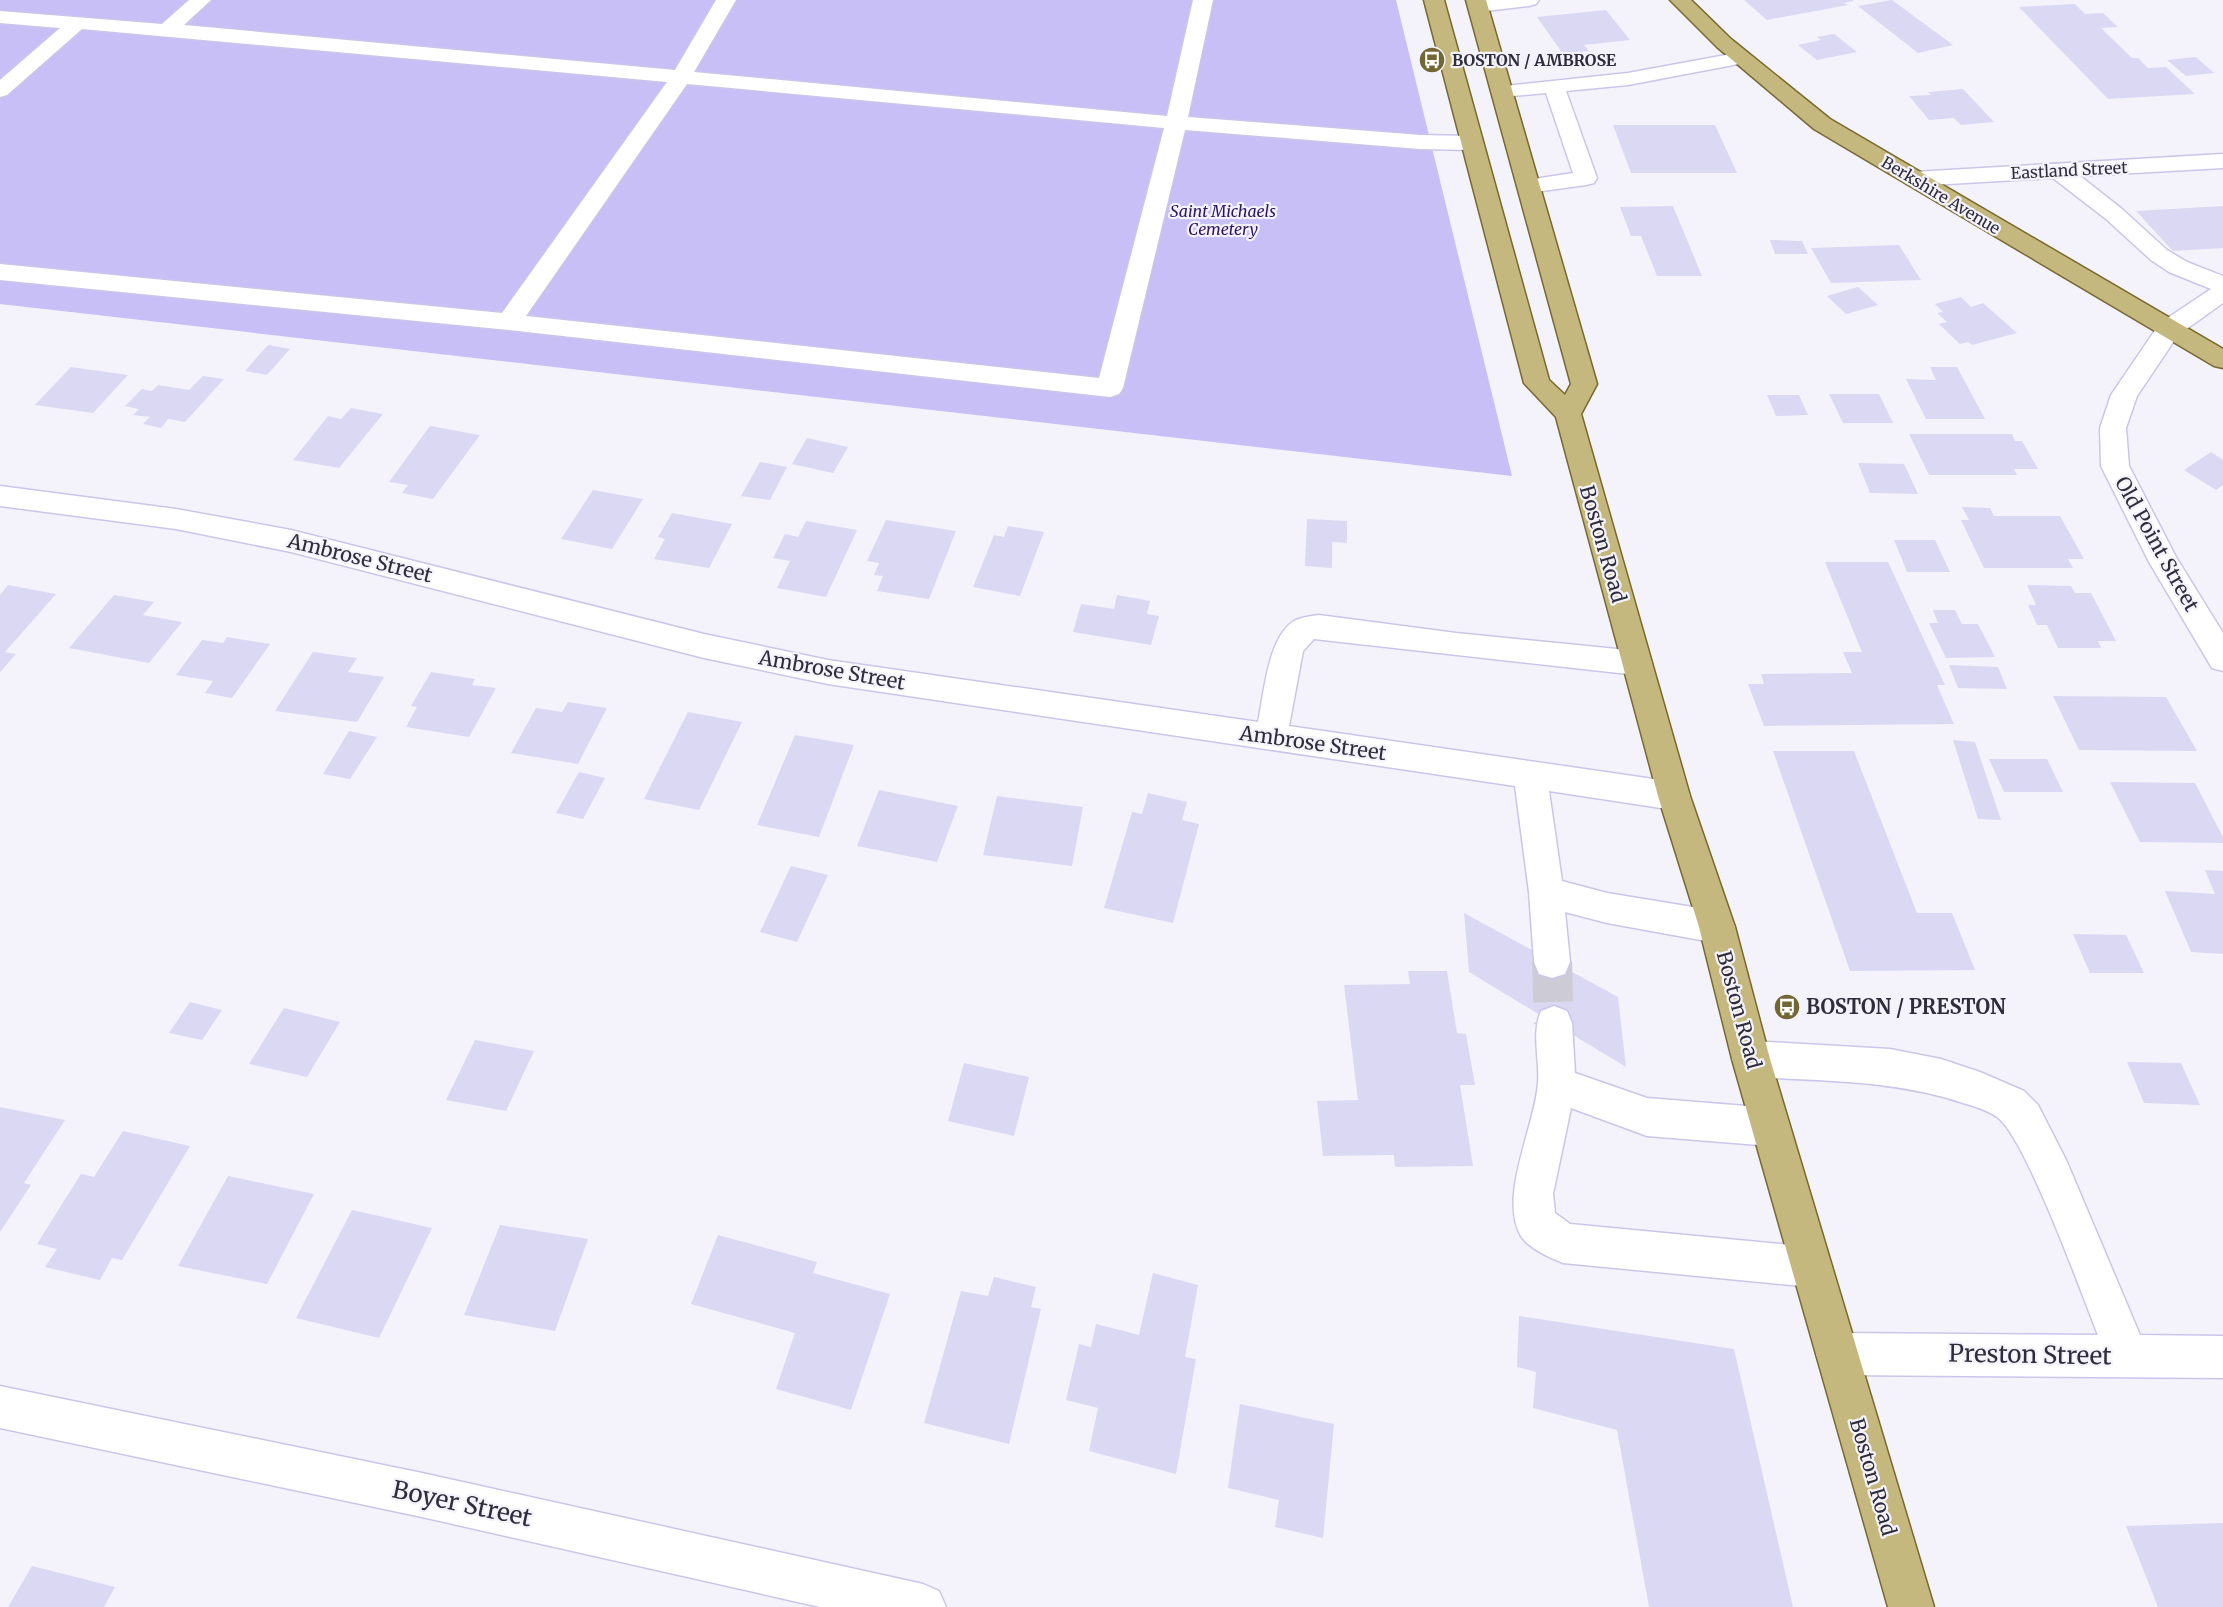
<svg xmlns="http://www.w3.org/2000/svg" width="2223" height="1607" font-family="Merriweather,serif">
  <rect width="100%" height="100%" fill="#f4f3fb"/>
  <polygon fill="#c7bff5" points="0,0 1396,0 1512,476 0,304"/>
  <g fill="#dbd8f4">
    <polygon points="1744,0 1853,0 1853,1 1844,3 1848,5 1767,20"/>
    <polygon points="1892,0 1953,45 1918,53 1858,6"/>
    <polygon points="2075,4 2085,14 2103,13 2118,27 2101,28 2132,58 2138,58 2148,68 2166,67 2195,94 2108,99 2019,7"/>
    <polygon points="1606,10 1630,40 1584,45 1589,51 1563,54 1537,17"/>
    <polygon points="1834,34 1857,52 1817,60 1798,45 1821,40 1817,37"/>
    <polygon points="2196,57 2214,73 2186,76 2167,60"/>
    <polygon points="1963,89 1994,122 1961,125 1954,118 1929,120 1909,96 1931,95 1928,92"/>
    <polygon points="1613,125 1715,125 1737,173 1631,173"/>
    <polygon points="1673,206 1702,276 1657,276 1641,236 1631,236 1620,207"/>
    <polygon points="2223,206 2223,248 2173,251 2136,211"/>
    <polygon points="1770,240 1802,241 1808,254 1775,254"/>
    <polygon points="1899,245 1921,280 1831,283 1811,248"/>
    <polygon points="1858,287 1878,305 1846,314 1827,296"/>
    <polygon points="1961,297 1971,307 1983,303 2017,333 1972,345 1968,342 1960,344 1939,324 1947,322 1937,313 1943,312 1935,304"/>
    <polygon points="268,345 290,349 267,375 245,371"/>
    <polygon points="71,367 128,375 93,413 35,405"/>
    <polygon points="1930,367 1957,367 1985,419 1926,419 1906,379 1936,380"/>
    <polygon points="203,376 224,379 185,422 168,419 161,428 143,424 150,417 133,415 139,409 125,406 142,389 152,391 158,385 189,390"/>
    <polygon points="1829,394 1879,394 1893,423 1843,423"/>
    <polygon points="1767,395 1799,395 1808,415 1776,416"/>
    <polygon points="351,408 383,414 339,468 293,460 328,416 341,419"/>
    <polygon points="430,426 480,435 433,499 402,493 408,485 389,482"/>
    <polygon points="1909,434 2012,434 2015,441 2022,441 2038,469 2014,469 2017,475 1929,475"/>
    <polygon points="807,438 848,447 833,473 792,464"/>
    <polygon points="2211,452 2223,460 2223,485 2216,490 2184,470"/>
    <polygon points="760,462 787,467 770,500 741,496"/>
    <polygon points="1858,463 1904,464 1918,494 1870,493"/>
    <polygon points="593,490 643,499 612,549 561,539"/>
    <polygon points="1962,507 1990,508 1994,516 2060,516 2084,559 2068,559 2073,568 1984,568 1961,520 1969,520"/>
    <polygon points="672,513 732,524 709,568 654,559 665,539 658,537"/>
    <polygon points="1307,519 1347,521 1347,543 1332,542 1332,568 1305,566"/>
    <polygon points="886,520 956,531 929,599 877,591 883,576 874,575 879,563 867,561"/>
    <polygon points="806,521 857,530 826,597 777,588 790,561 773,558 785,534 798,537"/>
    <polygon points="1008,526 1044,532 1020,596 973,587 994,535 1004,537"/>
    <polygon points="1894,540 1935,540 1950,572 1907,572"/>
    <polygon points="1825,562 1888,562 1945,685 1937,685 1954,724 1764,726 1748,684 1764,684 1761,674 1852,673 1843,652 1862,652"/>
    <polygon points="8,585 56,594 5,652 16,654 0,672 0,595"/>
    <polygon points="2027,585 2071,586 2075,593 2091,593 2116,641 2098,641 2101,648 2058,648 2047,625 2037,625 2028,605 2036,605"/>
    <polygon points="114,595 154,602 143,615 182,622 149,663 69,648"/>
    <polygon points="1117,595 1150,601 1147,614 1159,616 1151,645 1073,632 1081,604 1114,609"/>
    <polygon points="1933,610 1955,610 1962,624 1978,624 1995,657 1946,658 1929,623 1938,623"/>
    <polygon points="227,637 270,644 232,698 205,693 213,681 176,675 202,640 223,643"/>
    <polygon points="313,652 357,658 348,672 384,677 357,722 275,711"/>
    <polygon points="1949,665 1998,667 2007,689 1958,688"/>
    <polygon points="431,672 475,679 472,685 496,688 469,737 406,727 417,707 411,706"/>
    <polygon points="2053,696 2166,697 2197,751 2079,750"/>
    <polygon points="568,702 607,708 578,764 511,753 536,708 562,712"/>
    <polygon points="688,712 742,722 699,810 644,799"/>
    <polygon points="349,731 377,737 350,779 323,774"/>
    <polygon points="795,735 854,745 819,837 757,825"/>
    <polygon points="1953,740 1975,742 2001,820 1978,819"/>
    <polygon points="1773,751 1854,751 1917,913 1952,913 1975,970 1850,971"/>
    <polygon points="1989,759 2047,759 2063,792 2004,792"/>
    <polygon points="579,772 605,778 583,819 556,813"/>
    <polygon points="2110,782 2195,783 2223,837 2223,843 2140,842"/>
    <polygon points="879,790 958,806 937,862 857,846"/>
    <polygon points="1148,793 1187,802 1182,820 1199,824 1173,923 1104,908 1132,812 1142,814"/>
    <polygon points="997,796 1083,807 1072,866 983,855"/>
    <polygon points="791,866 828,875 797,942 760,932"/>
    <polygon points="2205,870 2223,871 2223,954 2191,952 2165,891 2215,894"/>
    <polygon points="1464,913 1618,997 1626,1067 1469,972"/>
    <polygon points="2073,934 2126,935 2144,973 2090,973"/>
    <polygon points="1408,971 1447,971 1457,1033 1466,1034 1475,1085 1460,1085 1473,1166 1395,1167 1394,1155 1323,1156 1317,1101 1358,1100 1344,985 1410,984"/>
    <polygon points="190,1002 222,1010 202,1040 169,1033"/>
    <polygon points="284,1008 340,1022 307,1077 249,1064"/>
    <polygon points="475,1040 534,1051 506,1111 446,1100"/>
    <polygon points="2127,1062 2181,1063 2200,1105 2144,1103"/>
    <polygon points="964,1063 1029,1077 1014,1136 948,1121"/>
    <polygon points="0,1107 65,1120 24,1183 31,1185 0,1232"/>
    <polygon points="123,1131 190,1146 122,1260 112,1258 100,1280 45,1267 57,1249 37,1244 81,1174 94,1177"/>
    <polygon points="228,1176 314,1194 267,1284 178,1266"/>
    <polygon points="352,1210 432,1228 379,1338 296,1318"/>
    <polygon points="500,1225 588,1239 555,1331 464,1315"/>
    <polygon points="718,1235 817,1262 813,1273 890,1294 851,1410 776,1389 795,1333 691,1304"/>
    <polygon points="1153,1273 1198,1285 1185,1357 1196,1359 1176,1474 1089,1451 1098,1408 1066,1400 1079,1344 1091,1347 1096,1324 1139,1335"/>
    <polygon points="994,1277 1036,1287 1031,1307 1041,1309 1009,1444 924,1423 961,1291 988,1296"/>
    <polygon points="1519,1316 1734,1349 1793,1607 1649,1607 1617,1430 1533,1408 1536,1372 1517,1367"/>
    <polygon points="1240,1404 1334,1424 1323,1538 1275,1527 1279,1500 1228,1488"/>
    <polygon points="2223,1523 2223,1607 2158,1607 2126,1526"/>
    <polygon points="32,1566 115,1587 104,1607 8,1607"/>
  </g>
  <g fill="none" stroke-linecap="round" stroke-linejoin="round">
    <polyline stroke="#cdcbd5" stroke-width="40" stroke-dasharray="40 20" stroke-linecap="butt" points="1552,962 1554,1023"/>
    <defs>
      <g id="minor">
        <path d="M 189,0 L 211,0 L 184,25 L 675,70 L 716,0 L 736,0 L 694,72 L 1167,116 L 1193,0 L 1213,0 L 1188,117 L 1420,135 L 1471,136 L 1479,138 L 1482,143 L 1479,148 L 1471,150 L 1420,149 L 1185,130 L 1123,388 L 1119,394 L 1110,397 L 509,330 L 0,280 L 0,264 L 502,313 L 667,82 L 82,29 L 7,95 L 0,97 L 0,80 L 60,28 L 0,23 L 0,11 L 162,24 ZM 687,84 L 1164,128 L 1099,378 L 526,316 Z"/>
        <polygon points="1479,0 1539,0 1536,4 1529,6 1478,12 1471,10 1468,6 1471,2"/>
        <polygon points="1742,52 1749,54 1752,58 1749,62 1628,85 1566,91 1597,178 1594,183 1586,185 1528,193 1520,191 1517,186 1520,181 1573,173 1546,93 1502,97 1495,95 1491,91 1495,87 1628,73"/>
        <polygon points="2223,154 2223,168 2080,176 2122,209 2167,250 2187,262 2223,276 2223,303 2178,335 2137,396 2126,428 2129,466 2176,557 2223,633 2223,671 2212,668 2149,562 2101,466 2100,428 2111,395 2160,323 2211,289 2169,272 2151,260 2106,219 2053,178 1914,186 1906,184 1903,179 1906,174 1914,172"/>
        <path d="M 0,486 L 176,509 L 291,530 L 704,634 L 828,660 L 1258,722 C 1264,694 1268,634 1296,620 C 1303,617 1312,616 1319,615 L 1456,633 L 1637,651 L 1648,654 L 1652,663 L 1648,672 L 1637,675 L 1314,639 L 1303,651 L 1289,726 L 1674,782 L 1686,786 L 1690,796 L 1686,806 L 1674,810 L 1549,791 L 1562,881 L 1607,893 L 1717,911 L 1729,916 L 1735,927 L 1729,938 L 1717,943 L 1607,923 L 1565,912 L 1570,962 L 1565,974 L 1552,978 L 1539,974 L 1534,962 L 1529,892 L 1515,786 L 828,684 L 704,658 L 291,552 L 176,529 L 0,506 Z"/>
        <path d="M 1554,1006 L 1567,1011 L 1572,1023 L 1575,1073 L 1647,1098 L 1771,1108 L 1785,1114 L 1790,1127 L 1785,1140 L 1771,1146 L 1647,1136 L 1571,1108 L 1553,1194 L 1555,1213 L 1570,1224 L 1812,1247 L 1826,1253 L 1832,1267 L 1826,1281 L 1812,1287 L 1563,1263 C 1550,1258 1528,1248 1521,1236 C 1498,1197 1535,1126 1538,1083 C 1540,1059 1531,1034 1541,1011 Z"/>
        <path d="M 1751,1041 L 1890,1049 L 1941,1059 L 1980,1072 L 2024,1091 L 2038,1105 L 2067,1162 L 2140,1335 L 2223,1336 L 2223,1378 L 1837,1375 L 1822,1369 L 1816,1354 L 1822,1339 L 1837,1333 L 2098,1335 C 2082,1295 2025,1136 1997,1117 C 1987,1110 1974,1106 1963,1103 C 1895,1080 1822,1081 1751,1077 L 1738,1072 L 1732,1059 L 1738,1046 Z"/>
        <polygon points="0,1386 422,1473 923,1584 939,1591 946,1607 820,1607 422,1517 0,1428"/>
      </g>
      <g id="major">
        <polygon points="1424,0 1444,0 1549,380 1565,395 1571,384 1466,0 1486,0 1597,384 1581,414 1690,796 1735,927 1770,1059 1934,1607 1888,1607 1732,1059 1699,927 1658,796 1556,417 1524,383"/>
        <polygon points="1670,0 1691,0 1731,39 1830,119 2223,349 2223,368 2214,366 1814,129 1717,47"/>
      </g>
    </defs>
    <use href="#minor" stroke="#cac6ea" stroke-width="3"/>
    <use href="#major" stroke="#78692f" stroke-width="3"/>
    <use href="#minor" fill="#fff" fill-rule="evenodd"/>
    <use href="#major" fill="#c5b87f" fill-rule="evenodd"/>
  </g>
  <defs>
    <symbol id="bus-disc" viewBox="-11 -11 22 22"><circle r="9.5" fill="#726633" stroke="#f4f3fb"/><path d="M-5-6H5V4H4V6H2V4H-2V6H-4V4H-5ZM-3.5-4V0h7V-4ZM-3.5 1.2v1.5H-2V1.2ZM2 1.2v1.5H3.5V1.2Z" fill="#fff"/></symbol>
  </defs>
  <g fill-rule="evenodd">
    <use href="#bus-disc" x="1417" y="45" width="30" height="30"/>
    <use href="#bus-disc" x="1772" y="992" width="30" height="30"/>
  </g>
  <g text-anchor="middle" stroke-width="4.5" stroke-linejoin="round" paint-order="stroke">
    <g font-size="16" font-weight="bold" fill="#2f2d3b" stroke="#f4f3fb" text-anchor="start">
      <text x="1452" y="66">BOSTON / AMBROSE</text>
    </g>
    <g font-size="16" fill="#2f2d3b" stroke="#f4f3fb">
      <text transform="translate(2069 170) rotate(-3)" y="6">Eastland Street</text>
      <text transform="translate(1941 195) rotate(31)" y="6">Berkshire Avenue</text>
    </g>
    <g font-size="16" font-style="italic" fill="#2e1562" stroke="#f4f3fb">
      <text x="1223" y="217">Saint Michaels<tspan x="1223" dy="18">Cemetery</tspan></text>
    </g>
    <g font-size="20" fill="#2f2d3b" stroke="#f4f3fb">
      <text transform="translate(1603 544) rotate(74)" y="7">Boston Road</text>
      <text transform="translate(2157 544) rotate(61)" y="7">Old Point Street</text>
      <text transform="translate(360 558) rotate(14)" y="7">Ambrose Street</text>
      <text transform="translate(832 670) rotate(10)" y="7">Ambrose Street</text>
      <text transform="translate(1313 743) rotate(8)" y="7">Ambrose Street</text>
      <text transform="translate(1739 1010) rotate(75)" y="7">Boston Road</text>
      <text transform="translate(1873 1477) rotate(74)" y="7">Boston Road</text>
    </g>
    <g font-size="20" font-weight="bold" fill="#2f2d3b" stroke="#f4f3fb" text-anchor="start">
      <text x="1806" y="1014">BOSTON / PRESTON</text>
    </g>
    <g font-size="24" fill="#2f2d3b" stroke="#f4f3fb">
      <text transform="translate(2030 1355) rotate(1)" y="8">Preston Street</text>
      <text transform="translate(462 1504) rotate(12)" y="8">Boyer Street</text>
    </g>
  </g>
</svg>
